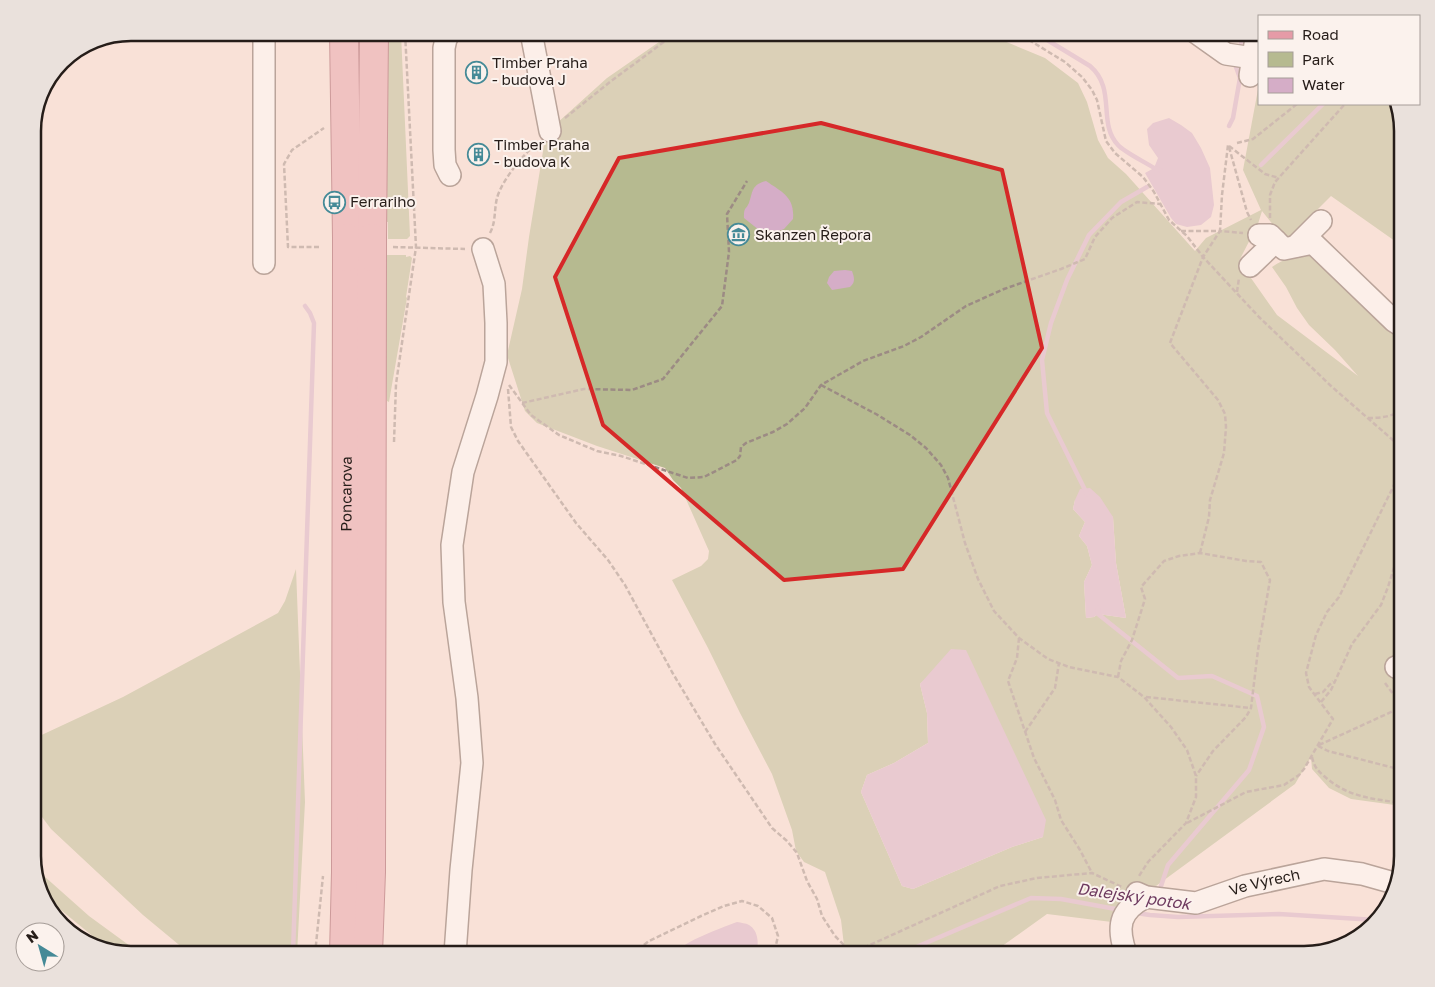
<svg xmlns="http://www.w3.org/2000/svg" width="1435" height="987" font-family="'Golos Text',sans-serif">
  <rect width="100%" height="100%" fill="#f9e1d7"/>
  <g fill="#b6ba90" fill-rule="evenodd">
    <polygon points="132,32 252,32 252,33 92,41"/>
    <polygon points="383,33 401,33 410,236 407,239 388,239 388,222 383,222"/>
    <path d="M 672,33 L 985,33 L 1045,58 L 1078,83 L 1087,102 L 1098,140 L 1108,158 L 1126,174 L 1195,251 L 1206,238 L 1261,210 L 1243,170 L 1259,84 L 1259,104 L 1395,104 L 1402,131 L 1402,246 L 1331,196 L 1286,241 L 1262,211 L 1258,224 L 1239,261 L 1277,315 L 1358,376 L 1335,350 L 1309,325 L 1297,308 L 1286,287 L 1272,267 C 1284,258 1297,256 1311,254 L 1390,330 L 1402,337 L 1402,806 L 1351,799 L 1329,788 L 1312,769 L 1311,757 L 1295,784 L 1156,886 L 1128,924 L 1047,914 L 991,954 L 845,954 L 841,920 L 825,872 L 804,862 L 796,851 L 792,830 L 772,774 L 740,713 L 708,648 L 672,580 L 701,566 L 708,559 L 709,551 L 681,488 L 673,480 L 665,468 L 597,446 L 537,423 L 525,411 L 507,355 L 522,289 L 529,237 L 546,133 L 607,78 ZM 1075,500 L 1113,517 L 1116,563 L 1126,618 L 1098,614 L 1094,617 L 1086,618 L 1084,582 L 1092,565 L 1087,546 L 1079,536 L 1085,522 L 1073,509 ZM 929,676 L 1043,837 L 1012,847 L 913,889 L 902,886 L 861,792 L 867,775 L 894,763 L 928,743 L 927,713 L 920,684 Z"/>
    <polygon points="387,255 406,255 406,257 410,256 412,258 406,297 407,298 389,402 387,401 382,271 387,270"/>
    <polygon points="296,569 305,802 297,954 190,954 143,915 51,829 33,805 33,739 123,697 278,613 285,601"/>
    <polygon points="35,868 89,916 141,954 132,954 106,947 50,901 43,894"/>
  </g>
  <g fill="#d5adc7">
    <polygon points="1169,118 1181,125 1192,133 1201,148 1210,168 1214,205 1211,217 1201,225 1187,227 1176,224 1171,218 1145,173 1154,168 1158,158 1149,145 1147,129 1153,123"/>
    <path d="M 766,181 C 782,192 795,197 793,219 L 784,229 L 779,231 L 759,230 L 744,218 C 744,207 745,211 749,203 C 753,192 751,185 766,181 Z"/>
    <path d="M 845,270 L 852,271 C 854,277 856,282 850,287 L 832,290 L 827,283 L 829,277 L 834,271 Z"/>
    <polygon points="1090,488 1100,497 1113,517 1116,563 1126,618 1098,614 1094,617 1086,618 1084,582 1092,565 1087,546 1079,536 1085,522 1073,509 1075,500 1080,489"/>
    <polygon points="951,649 966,650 1046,820 1043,837 1012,847 913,889 902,886 861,792 867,775 894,763 928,743 927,713 920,684"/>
    <path d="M 737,922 C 741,923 746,923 749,925 C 759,931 759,945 756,954 L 674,954 C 686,940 719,929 737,922 Z"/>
  </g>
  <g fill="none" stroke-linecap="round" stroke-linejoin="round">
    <g stroke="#d5adc7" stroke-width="4.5">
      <path d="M 1034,32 L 1090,66 C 1117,89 1097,123 1118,145 C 1124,152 1145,162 1154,168 L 1160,170"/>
      <polyline points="1241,43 1243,32"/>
      <polyline points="1229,126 1233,118 1240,78 1236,67"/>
      <polyline points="1261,165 1323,104"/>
      <polyline points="1087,494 1047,413 1042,360 1051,323 1067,280 1089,235 1121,202 1147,187"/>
      <polyline points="1098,608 1098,614 1178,678 1212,676 1257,696 1264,727 1249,770 1168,865 1161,886"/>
      <polyline points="1136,913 1150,915 1178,917 1279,914 1376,920"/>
      <polyline points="293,954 314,323 310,313 305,306"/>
      <polyline points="900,954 1031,898 1061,899 1121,910"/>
    </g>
    <defs>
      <g id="minor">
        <polyline points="531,32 550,131"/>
        <polyline points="1195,32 1226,54 1253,58"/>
        <polyline points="1250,76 1257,32"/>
        <polyline points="450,175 445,165 444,150 444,48 446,39 450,32"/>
        <polyline points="1259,235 1270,235 1284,249 1313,243 1394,321 1402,326"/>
        <polyline points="1296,246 1321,221"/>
        <polyline points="264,263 264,32"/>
        <polyline points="1250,266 1276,241"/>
        <polyline points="1396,667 1402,670"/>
        <path id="s1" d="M 1137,893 L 1146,897 L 1196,903 L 1245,886 L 1324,869 L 1362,874 L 1394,883"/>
        <polyline points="455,954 461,870 472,763 467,698 454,602 452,545 463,472 487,396 496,362 496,323 494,284 483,249"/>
        <path d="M 1126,954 C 1117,928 1118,911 1146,897"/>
      </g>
      <g id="major">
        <polyline points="344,32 347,238"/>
        <polyline points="372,238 374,32"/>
        <path id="s2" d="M 344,954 L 346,872 L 347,257"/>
        <polyline points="368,954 371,872 372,257"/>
      </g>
    </defs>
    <use href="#minor" stroke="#6d5950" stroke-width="24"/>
    <use href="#major" stroke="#964350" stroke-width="30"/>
    <g stroke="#9c8b84" stroke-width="2.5" stroke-dasharray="5 2.5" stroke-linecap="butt">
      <polyline points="1016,32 1065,62 1082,77 1092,90 1097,100 1106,141 1115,153 1143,177 1154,192 1169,220 1187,236 1203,257 1259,317 1331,386 1394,441 1402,445"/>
      <polyline points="565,118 610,82 677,32"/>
      <polyline points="1237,143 1253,139 1297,104"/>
      <polyline points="1229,146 1265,174 1279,178"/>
      <polyline points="1229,147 1247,212 1251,220"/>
      <polyline points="1270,218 1270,195 1275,182 1345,104"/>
      <polyline points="1181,231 1220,231 1222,195 1228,145"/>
      <path d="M 490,233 C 496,222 494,210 497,198 C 502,180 523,155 537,143"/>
      <polyline points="319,247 288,247 284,164 292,150 324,128"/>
      <polyline points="393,247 465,249"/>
      <polyline points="1237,292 1239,278"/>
      <polyline points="509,385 531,415 559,435 597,451 621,456 688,478 704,477 737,460 740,456 741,447 746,443 773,432 787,424 805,408 821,385 863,361 904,346 921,337 966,306 1004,289 1061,269 1085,259 1095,237 1112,218 1137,202 1160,204"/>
      <polyline points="821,385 876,414 910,435 926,448 941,465 948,478 965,543 978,579 994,611 1019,638 1048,659 1069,667 1118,677 1144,697 1171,727 1187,750 1196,776 1196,797 1186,823 1148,862 1139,876"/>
      <polyline points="508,389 511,427 518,441 576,523 608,560 625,585 672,672 715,744 772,828 787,841 797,853 807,881 817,899 822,916 835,936 846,947 861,950"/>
      <polyline points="522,403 584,389 632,390 663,379 722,306 729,252 727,214 747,181"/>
      <path d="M 1368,418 C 1380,418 1393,417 1402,409"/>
      <polyline points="394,442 396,384 416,247 405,32"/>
      <polyline points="1200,553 1209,517 1210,500 1224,453 1226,427 1225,414 1218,400 1170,343 1203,257 1220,231 1243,233"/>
      <polyline points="1019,638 1017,658 1008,681 1034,758 1055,800 1061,820 1080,850 1092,873"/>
      <polyline points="1396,650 1402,641"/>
      <polyline points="1118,677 1121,661 1132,640 1145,599 1141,587 1164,561 1179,556 1200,553 1246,561 1261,562 1270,580 1258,650 1251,708 1246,717 1213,751 1196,776"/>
      <polyline points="1385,683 1393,694 1402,699"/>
      <polyline points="1315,694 1323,692 1333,681"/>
      <polyline points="1146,697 1251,708"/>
      <polyline points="1321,702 1331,690 1352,644 1381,605 1388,587 1402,542"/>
      <polyline points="1025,732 1055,688 1059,663"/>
      <polyline points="1319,745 1402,707"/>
      <polyline points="1318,746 1328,751 1402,770"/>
      <path d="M 1312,757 C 1314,766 1317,770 1324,776 C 1347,797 1373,799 1402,803"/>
      <polyline points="1187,823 1246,792 1284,785 1299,775 1304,769 1333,719 1309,687 1306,673 1316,635 1327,612 1339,597 1399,475 1402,433"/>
      <polyline points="315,954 323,876"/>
      <polyline points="632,954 649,941 701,916 724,906 742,901 758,906 772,918 778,936 774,954"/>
      <polyline points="850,954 1000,886 1037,878 1092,873 1122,887"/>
    </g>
    <use href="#minor" stroke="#fff" stroke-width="21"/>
    <use href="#major" stroke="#e59ba7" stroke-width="28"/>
    <defs>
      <g id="major-bridge">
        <polyline points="347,238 347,257"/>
        <polyline points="372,257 372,238"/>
      </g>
    </defs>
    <use href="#major-bridge" stroke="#964350" stroke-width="30" stroke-linecap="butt"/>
    <use href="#major-bridge" stroke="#e59ba7" stroke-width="28"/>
  </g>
  <path d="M0 0H1435V987H0ZM 821,123 L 1002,170 L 1042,348 L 903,569 L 784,580 L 603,425 L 555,277 L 619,158 Z" fill="#f9e1d7" fill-opacity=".55" fill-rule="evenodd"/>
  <path fill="none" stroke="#d62828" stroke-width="4" stroke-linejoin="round" d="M 821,123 L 1002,170 L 1042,348 L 903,569 L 784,580 L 603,425 L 555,277 L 619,158 Z"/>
  <defs>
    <symbol id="building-ring" viewBox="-11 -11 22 22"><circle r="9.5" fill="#fbf2ed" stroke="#458a97" stroke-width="1.5"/><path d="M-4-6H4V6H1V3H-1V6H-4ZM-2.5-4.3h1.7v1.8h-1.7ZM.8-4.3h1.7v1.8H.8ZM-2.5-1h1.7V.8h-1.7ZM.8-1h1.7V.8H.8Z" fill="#458a97"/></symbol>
    <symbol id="bus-ring" viewBox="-11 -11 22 22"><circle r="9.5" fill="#fbf2ed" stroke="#458a97" stroke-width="1.5"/><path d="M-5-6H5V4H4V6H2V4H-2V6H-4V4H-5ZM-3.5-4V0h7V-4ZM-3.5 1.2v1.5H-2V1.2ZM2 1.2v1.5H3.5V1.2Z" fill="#458a97"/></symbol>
    <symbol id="museum-ring" viewBox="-11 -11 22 22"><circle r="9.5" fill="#fbf2ed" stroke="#458a97" stroke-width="1.5"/><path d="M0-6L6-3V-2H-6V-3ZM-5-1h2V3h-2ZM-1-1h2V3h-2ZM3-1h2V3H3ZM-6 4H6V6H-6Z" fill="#458a97"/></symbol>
  </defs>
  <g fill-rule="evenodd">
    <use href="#building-ring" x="464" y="60" width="25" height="25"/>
    <use href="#building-ring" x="466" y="142" width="25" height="25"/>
    <use href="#bus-ring" x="322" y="190" width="25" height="25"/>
    <use href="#museum-ring" x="726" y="222" width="25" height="25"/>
  </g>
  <g text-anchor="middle" stroke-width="4" stroke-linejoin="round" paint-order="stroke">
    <g font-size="15" fill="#261d19" stroke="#fbf2ed" text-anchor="start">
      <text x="492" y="68">Timber Praha<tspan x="492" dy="17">- budova J</tspan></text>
      <text x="494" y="150">Timber Praha<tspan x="494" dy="17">- budova K</tspan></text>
      <text x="350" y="207">Ferrariho</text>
      <text x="755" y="240">Skanzen Řepora</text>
    </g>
    <g font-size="15" fill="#261d19" stroke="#fbf2ed">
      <text dy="5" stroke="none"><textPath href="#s2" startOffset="460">Poncarova</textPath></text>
      <text dy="5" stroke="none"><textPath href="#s1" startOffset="132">Ve Výrech</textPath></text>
    </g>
    <g font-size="16" font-style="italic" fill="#6e3a5f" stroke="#fbf2ed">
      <text transform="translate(1134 896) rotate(8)" y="6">Dalejský potok</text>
    </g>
  </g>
  <path d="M0 0H1435V987H0ZM131 41H1304A90 90 0 0 1 1394 131V856A90 90 0 0 1 1304 946H131A90 90 0 0 1 41 856V131A90 90 0 0 1 131 41Z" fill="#eae1dc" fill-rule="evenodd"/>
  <path fill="none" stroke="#261d19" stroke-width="2.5" d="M131 41H1304A90 90 0 0 1 1394 131V856A90 90 0 0 1 1304 946H131A90 90 0 0 1 41 856V131A90 90 0 0 1 131 41Z"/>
  <rect x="1258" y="15" width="162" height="90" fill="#fbf2ed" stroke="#a69d98"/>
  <rect x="1268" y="31" width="25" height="8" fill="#e59ba7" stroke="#a69d98"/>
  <text x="1302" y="40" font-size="15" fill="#261d19">Road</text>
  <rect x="1268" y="52" width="25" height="15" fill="#b6ba90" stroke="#a69d98"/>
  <text x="1302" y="65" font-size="15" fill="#261d19">Park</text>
  <rect x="1268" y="78" width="25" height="15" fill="#d5adc7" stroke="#a69d98"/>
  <text x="1302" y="90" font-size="15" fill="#261d19">Water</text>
  <g transform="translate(40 947) rotate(323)"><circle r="24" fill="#fbf2ed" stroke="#a69d98"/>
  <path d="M0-4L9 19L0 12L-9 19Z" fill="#458a97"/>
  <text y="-8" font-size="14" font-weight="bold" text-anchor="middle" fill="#261d19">N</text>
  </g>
</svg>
